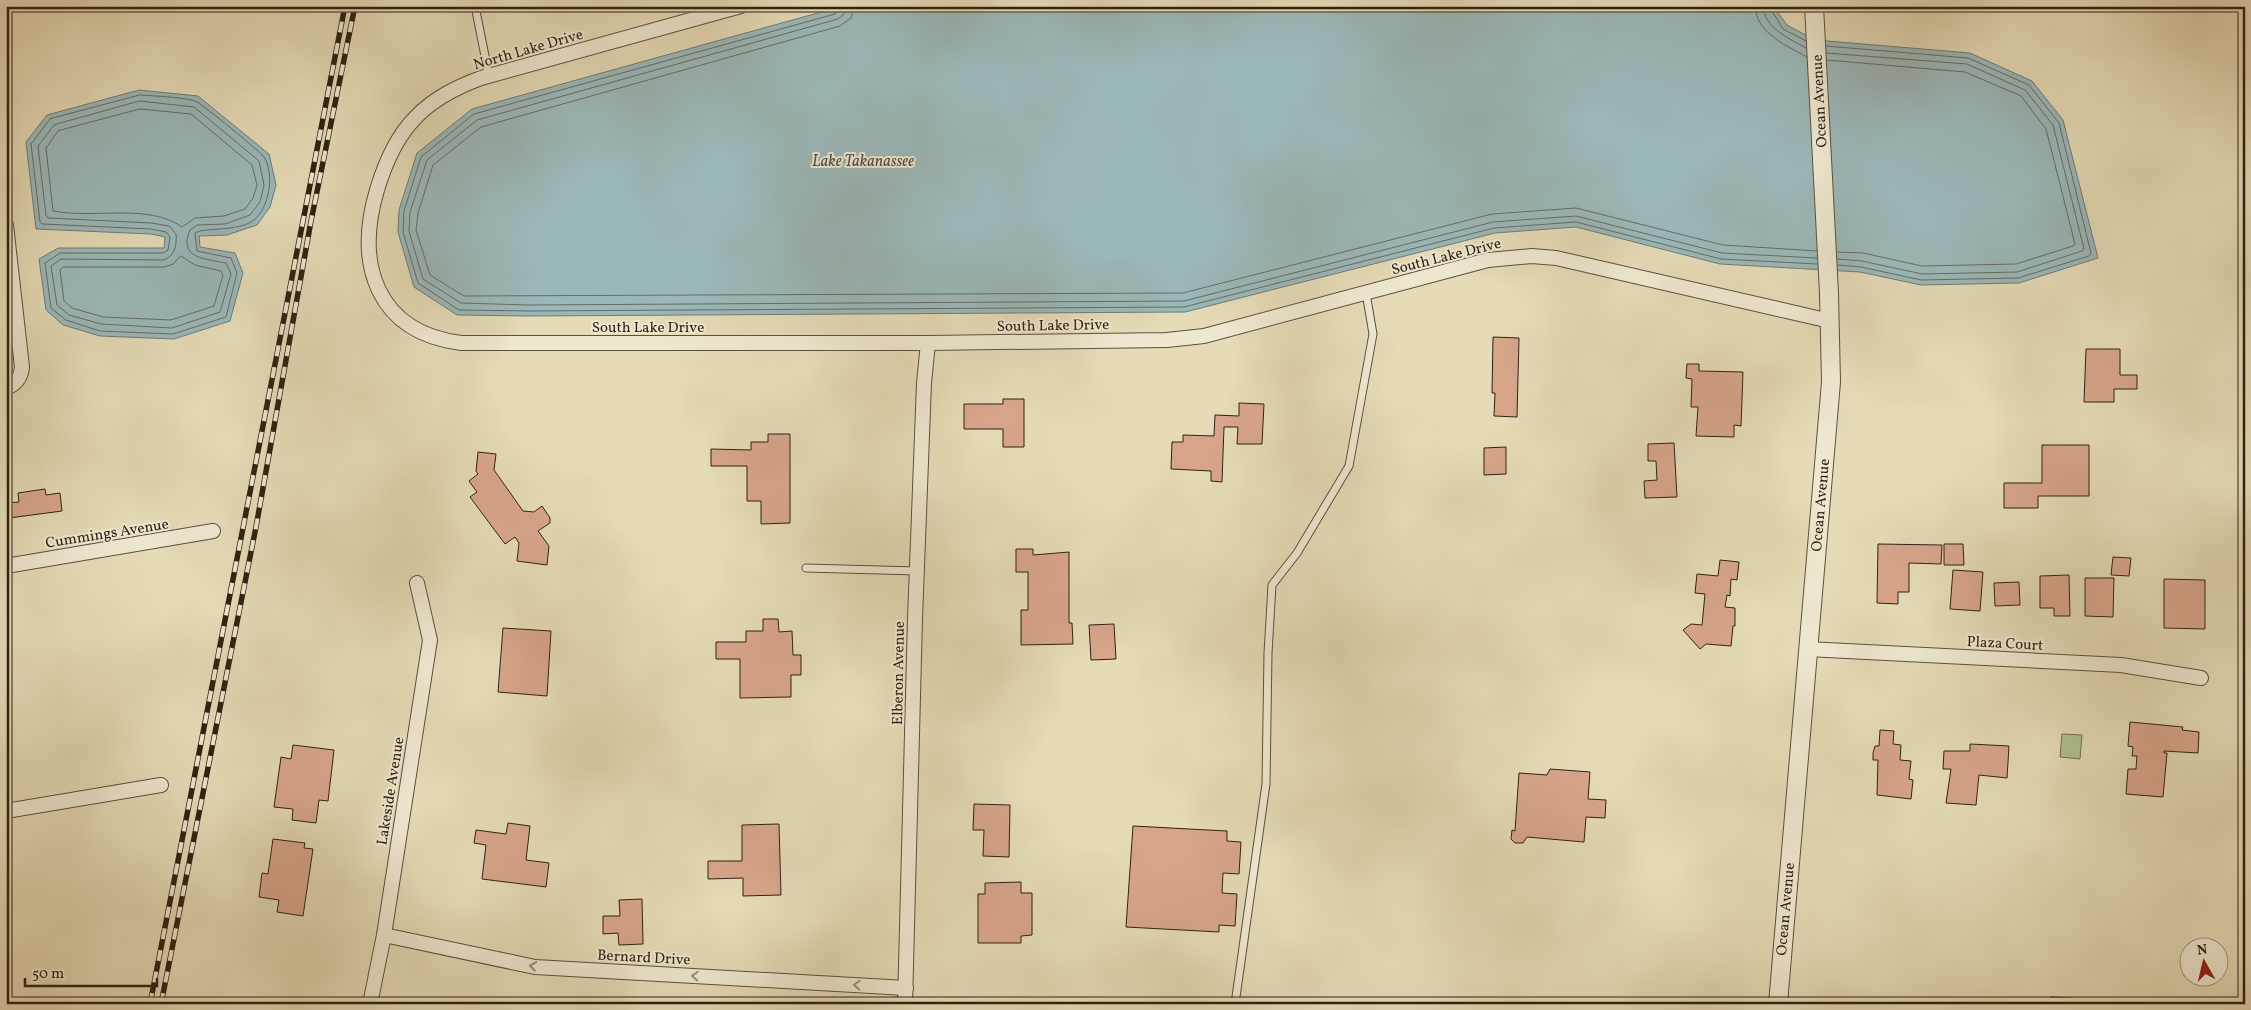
<svg xmlns="http://www.w3.org/2000/svg" width="2251" height="1010" font-family="Vollkorn,serif">
  <rect width="100%" height="100%" fill="#e5dbb7"/>
  <filter id="stains"><feTurbulence type="fractalNoise" baseFrequency=".004" numOctaves="4"/><feColorMatrix values="0 0 0 0 .2 0 0 0 0 .09 0 0 0 0 .02 0 0 0 .5 -.17"/></filter>
  <radialGradient id="worn" r=".72"><stop offset=".6" stop-color="#630" stop-opacity="0"/><stop offset="1" stop-color="#630" stop-opacity=".3"/></radialGradient>
  <polygon fill="#b1c191" stroke="#707152" points="2062,734 2082,735 2080,759 2060,757"/>
  <g fill="#9bb8b9" stroke="#707c77">
    <polygon points="843,6 1773,6 1787,25 1815,40 1970,53 2032,81 2063,120 2098,258 2019,283 1921,285 1860,272 1720,264 1576,227 1495,233 1185,312 528,316 457,315 414,287 398,232 399,210 417,153 472,109"/>
    <polygon points="139,90 198,96 269,154 276,185 270,207 257,225 227,235 199,236 200,247 235,253 243,273 230,321 174,339 100,336 63,325 46,310 39,259 58,248 164,248 165,237 151,234 36,229 26,142 47,115"/>
  </g>
  <g fill="none" stroke-linecap="round" stroke-linejoin="round">
    <g stroke="#656c66" stroke-width="1">
      <polyline points="840,6 835,14 474,114 421,157 404,211 403,232 418,283 459,310 528,311 1184,307 1494,228 1576,222 1721,259 1817,264"/>
      <polyline points="846,6 844,14 838,19 477,120 427,160 410,212 409,231 423,279 461,303 528,305 1184,301 1493,222 1576,216 1722,253 1817,258"/>
      <polyline points="854,6 851,18 840,26 481,127 433,165 418,213 416,230 430,275 464,296 1183,293 1492,214 1576,208 1723,245 1817,251"/>
      <path d="M 1755,6 C 1756,33 1787,46 1807,57"/>
      <path d="M 1763,6 C 1764,28 1790,39 1806,48"/>
      <polyline points="1769,6 1783,29 1806,41"/>
      <polyline points="1826,46 1968,58 2029,85 2059,123 2091,253 2089,256 2018,278 1921,280 1861,267 1838,265"/>
      <polyline points="1826,53 1967,64 2025,90 2053,125 2084,249 2082,251 2017,272 1922,274 1862,261 1837,259"/>
      <polyline points="1827,60 1965,72 2021,96 2046,129 2075,244 2073,246 2016,264 1922,266 1863,253 1837,252"/>
      <path d="M 140,95 C 152,96 187,97 197,102 C 202,104 262,153 264,157 C 275,174 269,208 254,220 C 239,232 204,227 195,233 L 197,251 L 231,258 L 237,273 L 226,317 L 173,334 L 100,331 L 66,320 L 51,308 L 45,263 L 60,253 L 163,253 L 168,250 L 170,237 L 166,232 L 151,229 L 42,224 L 40,222 L 31,144 L 50,119 Z"/>
      <path d="M 140,101 L 194,107 L 259,161 L 264,185 L 260,202 L 250,215 L 225,224 L 197,225 L 190,230 C 177,259 207,259 226,263 L 231,274 L 220,312 L 172,328 L 101,324 L 69,315 L 57,305 L 51,266 L 61,259 L 163,260 C 175,257 177,245 176,234 L 169,226 L 151,223 L 48,218 L 46,216 L 38,146 L 54,125 Z"/>
      <path d="M 140,109 L 191,114 L 252,165 L 257,185 L 253,198 L 245,209 L 224,216 L 195,218 L 182,227 C 149,203 93,219 53,211 L 46,148 L 58,131 Z"/>
      <polygon points="181,256 195,265 221,271 223,275 214,306 171,320 103,317 72,308 64,301 60,270 63,267 164,267 173,264"/>
    </g>
  </g>
  <g fill="#d8a58b" stroke="#2f2113">
    <polygon points="1493,337 1519,338 1517,417 1494,416 1495,393 1492,393"/>
    <polygon points="2086,349 2120,349 2120,375 2137,375 2137,389 2114,389 2114,402 2084,402"/>
    <polygon points="1687,364 1699,364 1699,371 1743,372 1741,426 1734,425 1734,437 1696,436 1698,407 1691,407 1692,379 1686,378"/>
    <polygon points="1003,399 1024,399 1024,447 1003,447 1003,429 964,429 964,404 1003,404"/>
    <polygon points="1239,403 1264,404 1262,444 1237,444 1238,427 1224,427 1222,482 1211,481 1211,471 1171,469 1172,442 1183,442 1183,435 1214,436 1215,415 1239,416"/>
    <polygon points="768,434 790,434 790,523 761,524 761,501 747,501 747,466 711,466 711,449 751,450 751,442 768,442"/>
    <polygon points="1674,443 1677,497 1645,498 1644,481 1657,480 1656,461 1648,461 1648,444"/>
    <polygon points="2042,445 2089,445 2089,496 2038,496 2038,508 2004,508 2004,483 2042,483"/>
    <polygon points="1506,447 1506,474 1484,475 1484,448"/>
    <polygon points="478,452 496,454 494,470 523,511 534,512 542,506 550,518 550,523 538,531 549,546 547,565 517,561 519,543 515,537 505,544 470,497 477,492 469,481 478,474 476,471"/>
    <polygon points="45,489 46,495 60,493 62,511 9,518 7,503 19,502 18,493"/>
    <polygon points="1878,544 1942,545 1941,564 1909,563 1909,592 1898,592 1898,604 1877,603"/>
    <polygon points="1944,544 1963,544 1964,565 1944,565"/>
    <polygon points="1016,549 1033,549 1033,555 1069,552 1069,623 1072,623 1073,644 1021,645 1021,610 1028,610 1028,572 1016,572"/>
    <polygon points="2113,557 2131,558 2129,576 2111,575"/>
    <polygon points="1720,560 1739,562 1737,580 1731,579 1730,596 1727,595 1725,607 1735,608 1735,626 1733,626 1731,646 1706,644 1700,649 1683,630 1691,624 1702,625 1705,594 1695,593 1697,574 1718,576"/>
    <polygon points="1953,570 1983,572 1980,611 1950,609"/>
    <polygon points="2069,575 2070,616 2054,616 2054,608 2040,608 2040,576"/>
    <polygon points="2085,578 2114,578 2113,617 2085,616"/>
    <polygon points="2164,579 2205,580 2205,629 2164,628"/>
    <polygon points="2019,582 2020,605 1995,606 1994,583"/>
    <polygon points="763,619 778,619 779,632 792,631 793,655 801,655 801,675 791,675 791,697 740,698 740,659 716,659 716,642 746,642 746,631 763,631"/>
    <polygon points="1114,624 1116,659 1091,660 1089,625"/>
    <polygon points="503,628 551,631 547,696 498,692"/>
    <polygon points="2130,722 2183,727 2182,730 2199,732 2198,753 2164,751 2164,753 2167,753 2163,797 2126,794 2128,769 2136,769 2137,756 2132,756 2133,747 2128,746"/>
    <polygon points="1880,730 1894,731 1893,744 1901,745 1900,760 1911,761 1909,779 1913,780 1911,799 1877,795 1878,760 1873,760 1873,753 1875,746 1879,746"/>
    <polygon points="1970,744 2009,746 2007,778 1979,775 1976,805 1946,803 1951,769 1943,769 1944,751 1970,751"/>
    <polygon points="293,745 334,750 328,801 319,800 316,823 292,820 293,809 274,807 281,757 291,759"/>
    <polygon points="1550,769 1590,772 1588,799 1606,800 1605,818 1586,817 1584,842 1527,837 1523,843 1515,843 1511,839 1512,830 1515,831 1519,773 1547,775"/>
    <polygon points="974,804 1010,805 1009,857 983,856 984,830 973,830"/>
    <polygon points="508,823 530,826 526,860 549,863 546,887 482,879 486,845 474,843 476,830 506,834"/>
    <polygon points="779,824 781,895 743,896 743,878 708,879 708,861 742,861 742,825"/>
    <polygon points="1133,826 1227,831 1227,841 1241,842 1239,874 1223,873 1222,893 1237,894 1235,926 1219,925 1219,932 1126,927"/>
    <polygon points="273,839 305,843 304,848 313,849 303,916 277,912 279,900 259,897 262,873 268,874"/>
    <polygon points="1021,882 1021,893 1032,893 1032,935 1021,936 1021,943 978,943 978,894 985,894 985,883"/>
    <polygon points="642,899 643,944 619,945 618,933 603,934 603,916 620,916 619,900"/>
    <polygon points="2050,997 2074,998 2074,1004 2050,1004"/>
    <polygon points="2101,999 2159,1001 2159,1004 2085,1004 2086,1001 2101,1002"/>
  </g>
  <g fill="none" stroke-linecap="round" stroke-linejoin="round">
    <defs>
      <g id="service">
        <polyline points="475,6 489,76"/>
        <polyline points="806,568 917,571"/>
        <polyline points="1235,1004 1266,784 1268,653 1272,585 1297,553 1349,466 1373,334 1366,293"/>
      </g>
      <g id="minor">
        <path d="M 741,6 L 481,78 C 457,87 434,98 416,117 C 396,137 385,163 377,190 C 355,264 376,332 461,343 L 928,343 L 1167,340 L 1204,336 L 1488,260 L 1532,256 L 1556,258 L 1830,321"/>
        <path d="M 6,225 L 22,367 C 21,378 16,384 6,388"/>
        <polyline points="6,566 213,531"/>
        <polyline points="1807,649 2121,665 2201,678"/>
        <polyline points="6,811 161,785"/>
        <polyline points="384,935 535,967 906,988"/>
        <polyline points="370,1004 384,935 430,640 417,583"/>
        <polyline points="905,1004 915,619 924,383 928,343"/>
      </g>
      <polyline id="tertiary" points="1778,1004 1831,382 1829,293 1814,6"/>
    </defs>
    <use href="#service" stroke="#5c503c" stroke-width="9"/>
    <use href="#minor" stroke="#5c503c" stroke-width="16"/>
    <use href="#tertiary" stroke="#5c503c" stroke-width="20"/>
    <use href="#service" stroke="#eee8d0" stroke-width="7"/>
    <use href="#minor" stroke="#eee8d0" stroke-width="14"/>
    <use href="#tertiary" stroke="#eee8d0" stroke-width="18"/>
    <defs>
      <g id="rail">
        <polyline points="150,1004 345,6"/>
        <polyline points="161,1004 256,527 311,221 355,6"/>
      </g>
    </defs>
    <use href="#rail" stroke="#2f2113" stroke-width="5.5"/>
    <use href="#rail" stroke="#eee8d0" stroke-width="4" stroke-dasharray="11" stroke-linecap="butt"/>
  </g>
  <defs><path id="oneway-chevron" d="M-2-3.5L2.5 0L-2 3.5" fill="none" stroke-width="1.6" stroke-linecap="round" stroke-linejoin="round" transform="scale(1.25)"/></defs>
  <g stroke="#988e7b">
    <use href="#oneway-chevron" transform="translate(533 966) rotate(-171)"/>
    <use href="#oneway-chevron" transform="translate(695 976) rotate(-177)"/>
    <use href="#oneway-chevron" transform="translate(857 985) rotate(-177)"/>
  </g>
  <g text-anchor="middle" stroke-width="4" stroke-linejoin="round" paint-order="stroke">
    <g font-size="15" fill="#2f2113" stroke="#eee8d0">
      <text transform="translate(528 49) rotate(-16)" y="5">North Lake Drive</text>
      <text transform="translate(1819 101) rotate(-93)" y="5">Ocean Avenue</text>
      <text transform="translate(1446 256) rotate(-14)" y="5">South Lake Drive</text>
      <text transform="translate(1053 325) rotate(-1)" y="5">South Lake Drive</text>
      <text x="648" y="332">South Lake Drive</text>
      <text transform="translate(1820 505) rotate(-85)" y="5">Ocean Avenue</text>
      <text transform="translate(107 533) rotate(-9)" y="5">Cummings Avenue</text>
      <text transform="translate(2005 643) rotate(3)" y="5">Plaza Court</text>
      <text transform="translate(898 673) rotate(-89)" y="5">Elberon Avenue</text>
      <text transform="translate(390 791) rotate(-81)" y="5">Lakeside Avenue</text>
      <text transform="translate(1785 909) rotate(-85)" y="5">Ocean Avenue</text>
      <text transform="translate(644 957) rotate(3)" y="5">Bernard Drive</text>
    </g>
    <g font-size="16" font-style="italic" fill="#4f4e45" stroke="#eee8d0">
      <text x="863" y="166">Lake Takanassee</text>
    </g>
  </g>
  <rect width="2251" height="1010" fill="none" stroke="#e5dbb7" stroke-width="25"/>
  <rect x="8" y="8" width="2236" height="995" fill="none" stroke="#2f2113" stroke-width="2.5"/>
  <rect x="12" y="12" width="2226" height="985" fill="none" stroke="#2f2113"/>
  <g transform="translate(2204 962) rotate(352)"><circle r="24" fill="#eee8d0" stroke="#a29884"/>
  <path d="M0-4L9 19L0 12L-9 19Z" fill="#8f2418"/>
  <text y="-8" font-size="14" font-weight="bold" text-anchor="middle" fill="#2f2113">N</text>
  </g>
  <path d="M25 978v8h132v-8" fill="none" stroke="#2f2113" stroke-width="2.5"/>
  <text x="32" y="978" font-size="15" fill="#2f2113" stroke="#eee8d0" stroke-width="4" paint-order="stroke">50 m</text>
  <rect width="100%" height="100%" filter="url(#stains)"/>
  <rect width="100%" height="100%" fill="url(#worn)"/>
</svg>
